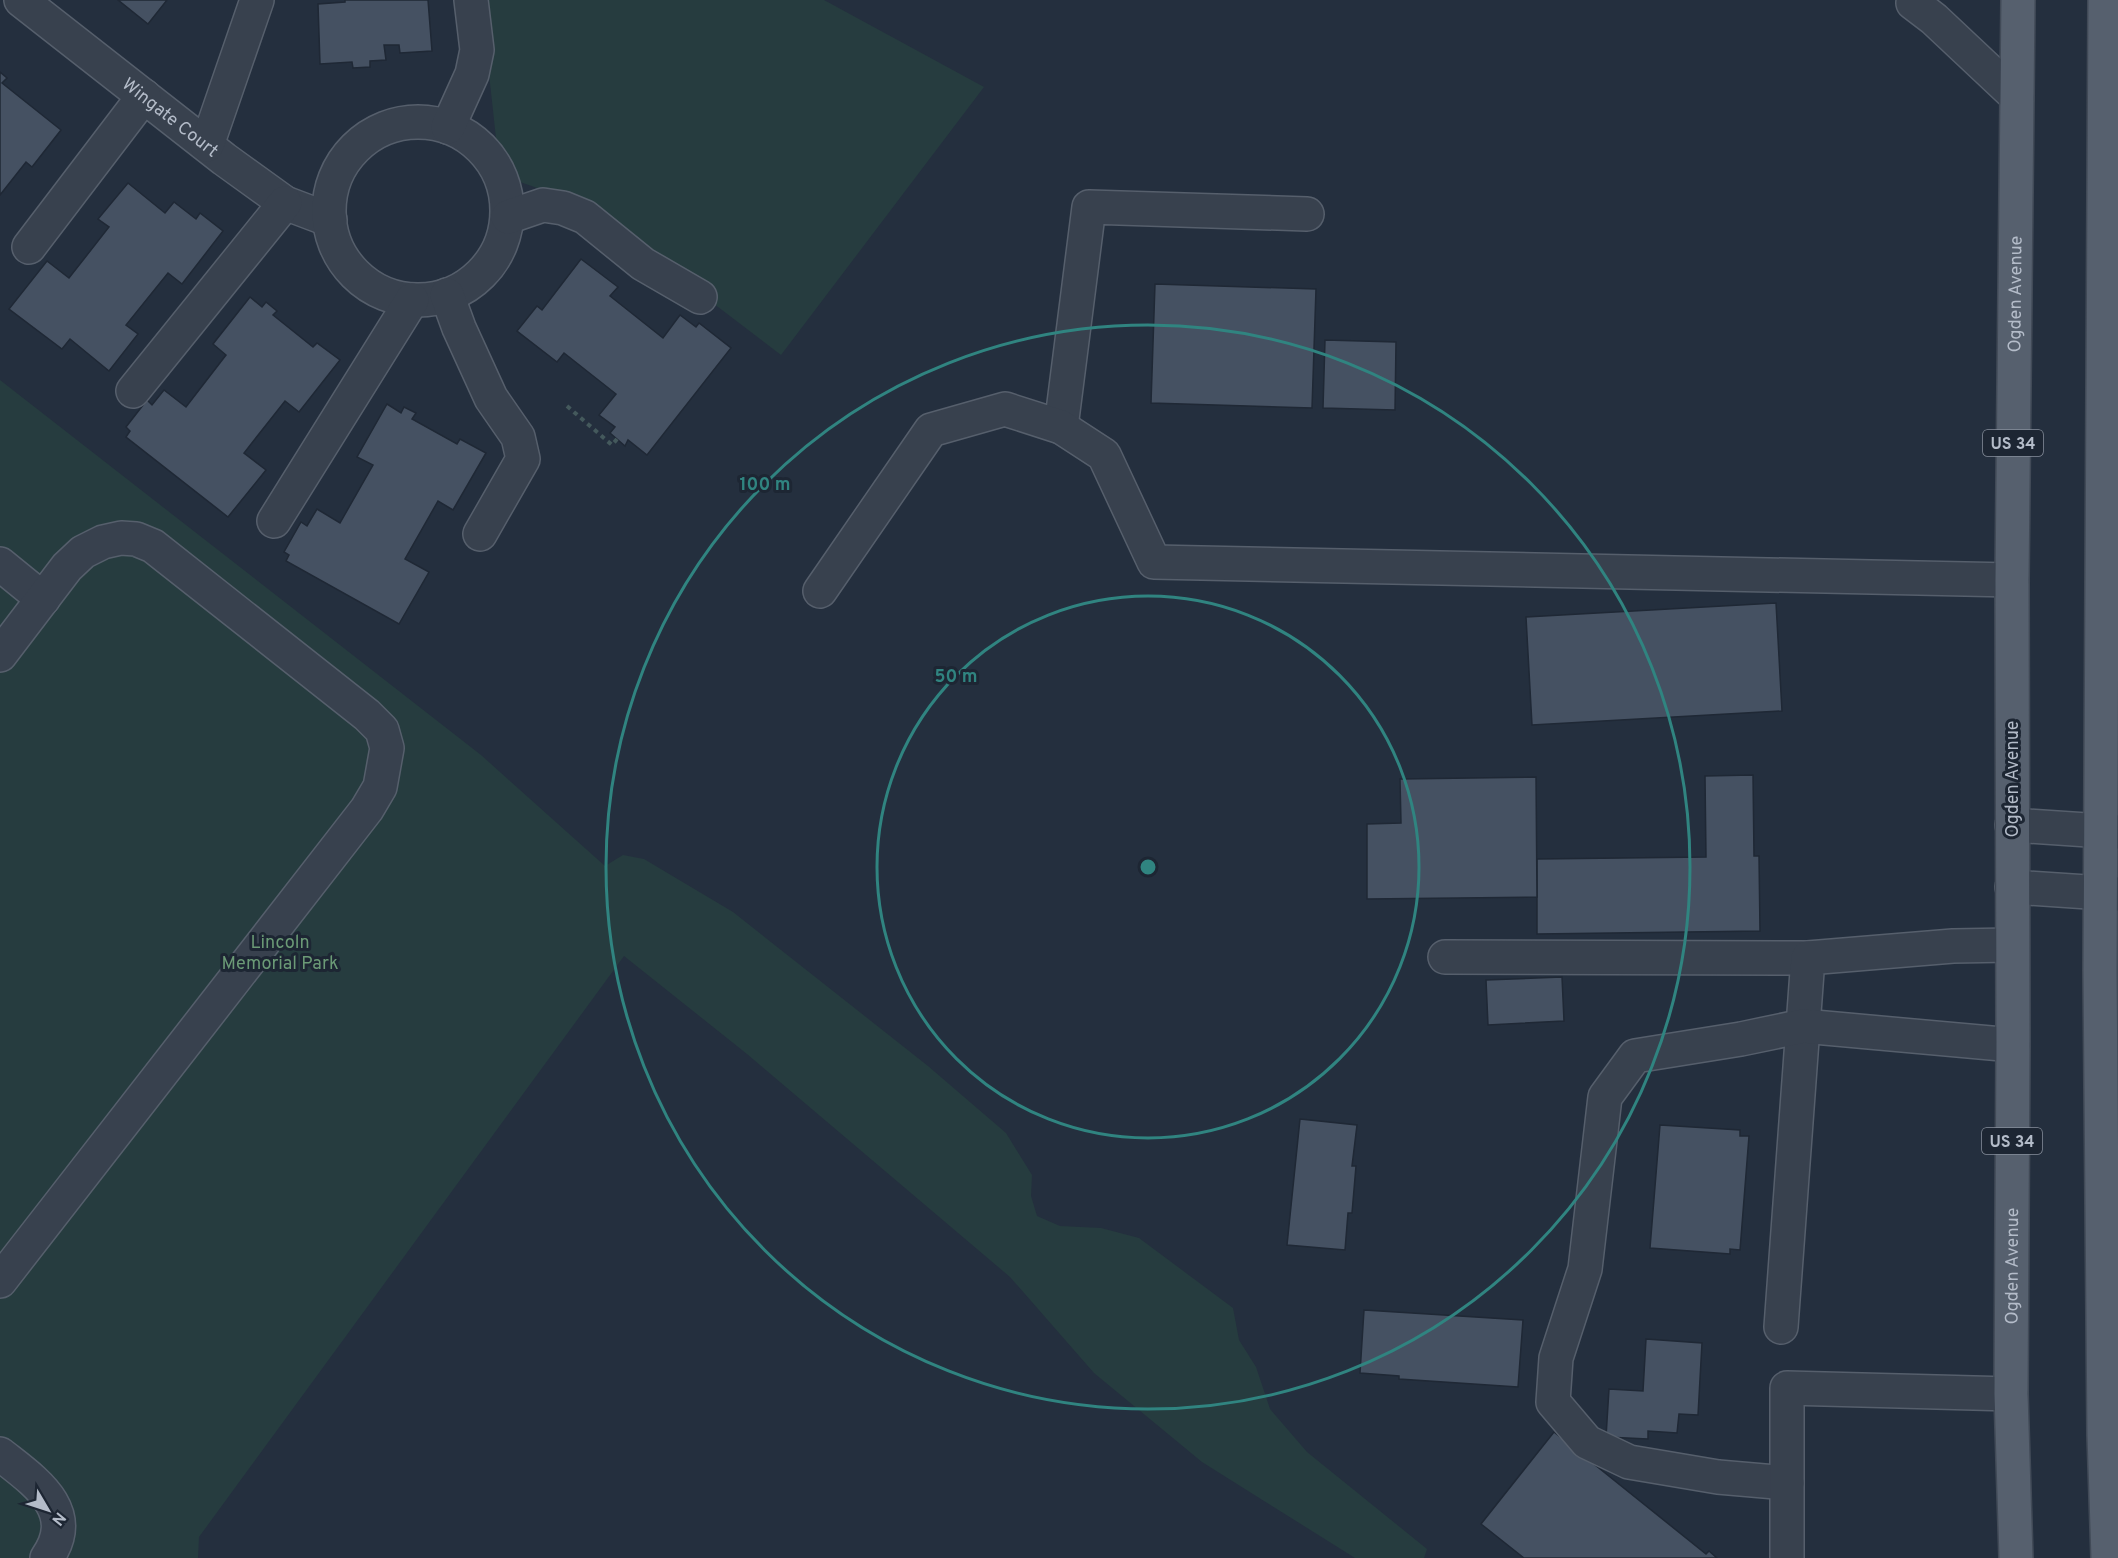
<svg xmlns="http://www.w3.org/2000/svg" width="2118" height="1558" font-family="Overpass,sans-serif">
  <rect width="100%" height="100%" fill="#242f3e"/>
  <g fill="#263c3f">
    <polygon points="481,0 824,0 984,87 781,355 583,204 500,175"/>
    <polygon points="0,380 481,755 605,866 623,855 644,859 733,912 928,1066 1006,1133 1032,1175 1031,1196 1037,1216 1060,1226 1101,1228 1139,1238 1233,1308 1239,1340 1256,1367 1270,1409 1307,1452 1427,1549 1424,1558 1355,1558 1202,1462 1094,1373 1010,1277 747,1054 624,956 199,1537 198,1558 0,1558"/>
  </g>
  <g fill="#455162" stroke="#1f2835" stroke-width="1.5">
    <polygon points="118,0 167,0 148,24"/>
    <polygon points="345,0 428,0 432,51 400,53 399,45 384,45 386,60 370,61 370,67 353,68 352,62 320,64 318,4 345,2"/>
    <polygon points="0,72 7,78 2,83 61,130 32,167 26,162 0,195"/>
    <polygon points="128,183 165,213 174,202 196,219 200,213 223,231 182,284 168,273 126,325 138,334 109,371 70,339 62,349 9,309 47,261 69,278 109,227 98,219"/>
    <polygon points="581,259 618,287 610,296 663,338 680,315 696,327 699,323 731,348 647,455 628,440 625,446 610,433 615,427 599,415 616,394 564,353 557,362 517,331 537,306 542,310"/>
    <polygon points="1155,284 1316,289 1312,408 1151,403"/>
    <polygon points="250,297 262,307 266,302 277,311 273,315 313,347 317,343 340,360 299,412 285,401 244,453 266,470 228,517 126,437 130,431 126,427 147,400 152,405 164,390 186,407 226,355 213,344"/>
    <polygon points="1325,340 1396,342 1395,410 1323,408"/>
    <polygon points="387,404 401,413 404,407 416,413 412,419 457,444 460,439 486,453 453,510 438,501 405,559 429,572 399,624 286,561 289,555 284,552 301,522 307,526 317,509 340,523 373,465 357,457"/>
    <polygon points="1776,603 1782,711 1532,725 1526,617"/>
    <polygon points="1753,775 1754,856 1759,856 1760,931 1537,934 1537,859 1706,857 1705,776"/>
    <polygon points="1536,777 1537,897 1367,899 1367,824 1401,823 1400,779"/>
    <polygon points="1562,977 1564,1021 1488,1025 1486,980"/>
    <polygon points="1300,1119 1357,1125 1352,1166 1356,1166 1352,1213 1348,1213 1345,1250 1287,1245"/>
    <polygon points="1660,1125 1740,1130 1740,1136 1749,1136 1740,1250 1730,1249 1730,1254 1650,1248"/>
    <polygon points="1364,1310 1523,1320 1518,1387 1399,1379 1399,1376 1360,1373"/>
    <polygon points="1646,1339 1702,1343 1698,1415 1679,1414 1677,1433 1648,1431 1648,1439 1606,1437 1609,1389 1643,1391"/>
    <polygon points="1554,1432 1706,1554 1709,1551 1717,1558 1524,1558 1481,1524"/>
  </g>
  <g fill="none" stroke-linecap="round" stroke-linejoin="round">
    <defs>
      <g id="minor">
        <path id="s1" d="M 21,0 L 224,159 L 285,203 L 330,220"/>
        <polyline points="1915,0 1913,3 1934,19 2017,97"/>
        <circle cx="418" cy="211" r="89"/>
        <polyline points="448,127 472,74 477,50 471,0"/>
        <polyline points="207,145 257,0"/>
        <polyline points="508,217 543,205 563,208 585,217 643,264 700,297"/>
        <polyline points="29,247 144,96"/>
        <polyline points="447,295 459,328 491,398 518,437 523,459 480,534"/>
        <polyline points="133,391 285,203"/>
        <polyline points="1061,427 1089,207 1307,214"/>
        <polyline points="274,521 412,300"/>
        <polyline points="0,564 43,599"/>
        <polyline points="820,591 931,430 1005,409 1061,427 1104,455 1154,562 2012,580"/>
        <polyline points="0,655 67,567 83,552 103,542 121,538 136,539 153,546 367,715 382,730 387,748 380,787 367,809 0,1281"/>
        <polyline points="2012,825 2118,832"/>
        <polyline points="2012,887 2118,894"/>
        <polyline points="1445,957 1808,958"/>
        <polyline points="1781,1327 1808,958 1953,946 2012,945"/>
        <path d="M 0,1454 C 34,1481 80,1510 47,1558"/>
        <polyline points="1787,1483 1718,1477 1629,1462 1587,1442 1553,1402 1556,1358 1585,1269 1605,1097 1635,1056 1741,1039 1803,1026 2013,1045"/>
        <polyline points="1787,1558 1787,1388 2011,1394"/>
      </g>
      <g id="major">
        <polyline points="2105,0 2100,971 2104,1435 2108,1558"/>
        <path id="s2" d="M 2016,1558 L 2011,1394 L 2013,1045 L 2012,580 L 2018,0"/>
      </g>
    </defs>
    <use href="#minor" stroke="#565f6c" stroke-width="36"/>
    <use href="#major" stroke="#414a57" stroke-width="36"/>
    <polyline stroke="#44595c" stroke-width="4" stroke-dasharray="4.5 4.5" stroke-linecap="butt" points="567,406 612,445 617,439"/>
    <use href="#minor" stroke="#38414e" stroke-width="33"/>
    <use href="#major" stroke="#56606e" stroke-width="33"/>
  </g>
  <g fill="none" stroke="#308480" stroke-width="3">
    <circle cx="1148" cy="867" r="271"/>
    <circle cx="1148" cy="867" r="542"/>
  </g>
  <g text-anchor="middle" stroke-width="6" stroke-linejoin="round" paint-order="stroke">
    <g fill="#1d2633" stroke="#878f9c" stroke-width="1.5">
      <rect x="1983" y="430" width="60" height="26" rx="4.5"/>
      <rect x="1982" y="1128" width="60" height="26" rx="4.5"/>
    </g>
    <g font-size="16" font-weight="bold" fill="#b4bcc9">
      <text x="2013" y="449">US 34</text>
      <text x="2012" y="1147">US 34</text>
    </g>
    <g font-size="18" fill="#b4bcc9" stroke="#1d2633">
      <text dy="6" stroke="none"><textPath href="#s1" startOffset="190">Wingate Court</textPath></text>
      <text dy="6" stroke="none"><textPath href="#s2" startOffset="1264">Ogden Avenue</textPath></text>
      <text transform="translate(2012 779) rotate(-90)" y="6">Ogden Avenue</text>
      <text dy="6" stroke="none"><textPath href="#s2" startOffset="292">Ogden Avenue</textPath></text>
    </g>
    <g font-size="18" fill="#6b9a76" stroke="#1d2633">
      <text x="280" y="948">Lincoln<tspan x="280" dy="21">Memorial Park</tspan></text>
    </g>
  </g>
  <circle cx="1148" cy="867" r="9" fill="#308480" stroke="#1d2633" stroke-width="3"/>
  <g font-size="18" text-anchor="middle" font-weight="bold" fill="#308480" stroke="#1d2633" stroke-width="6" stroke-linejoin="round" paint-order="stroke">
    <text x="765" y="490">100 m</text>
    <text x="956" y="682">50 m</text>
  </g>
  <g transform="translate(48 1510) rotate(129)" stroke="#1d2633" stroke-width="4.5" paint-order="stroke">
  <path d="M0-4.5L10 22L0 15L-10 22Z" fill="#b4bcc9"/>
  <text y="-9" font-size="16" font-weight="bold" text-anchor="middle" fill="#b4bcc9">N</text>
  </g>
</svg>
